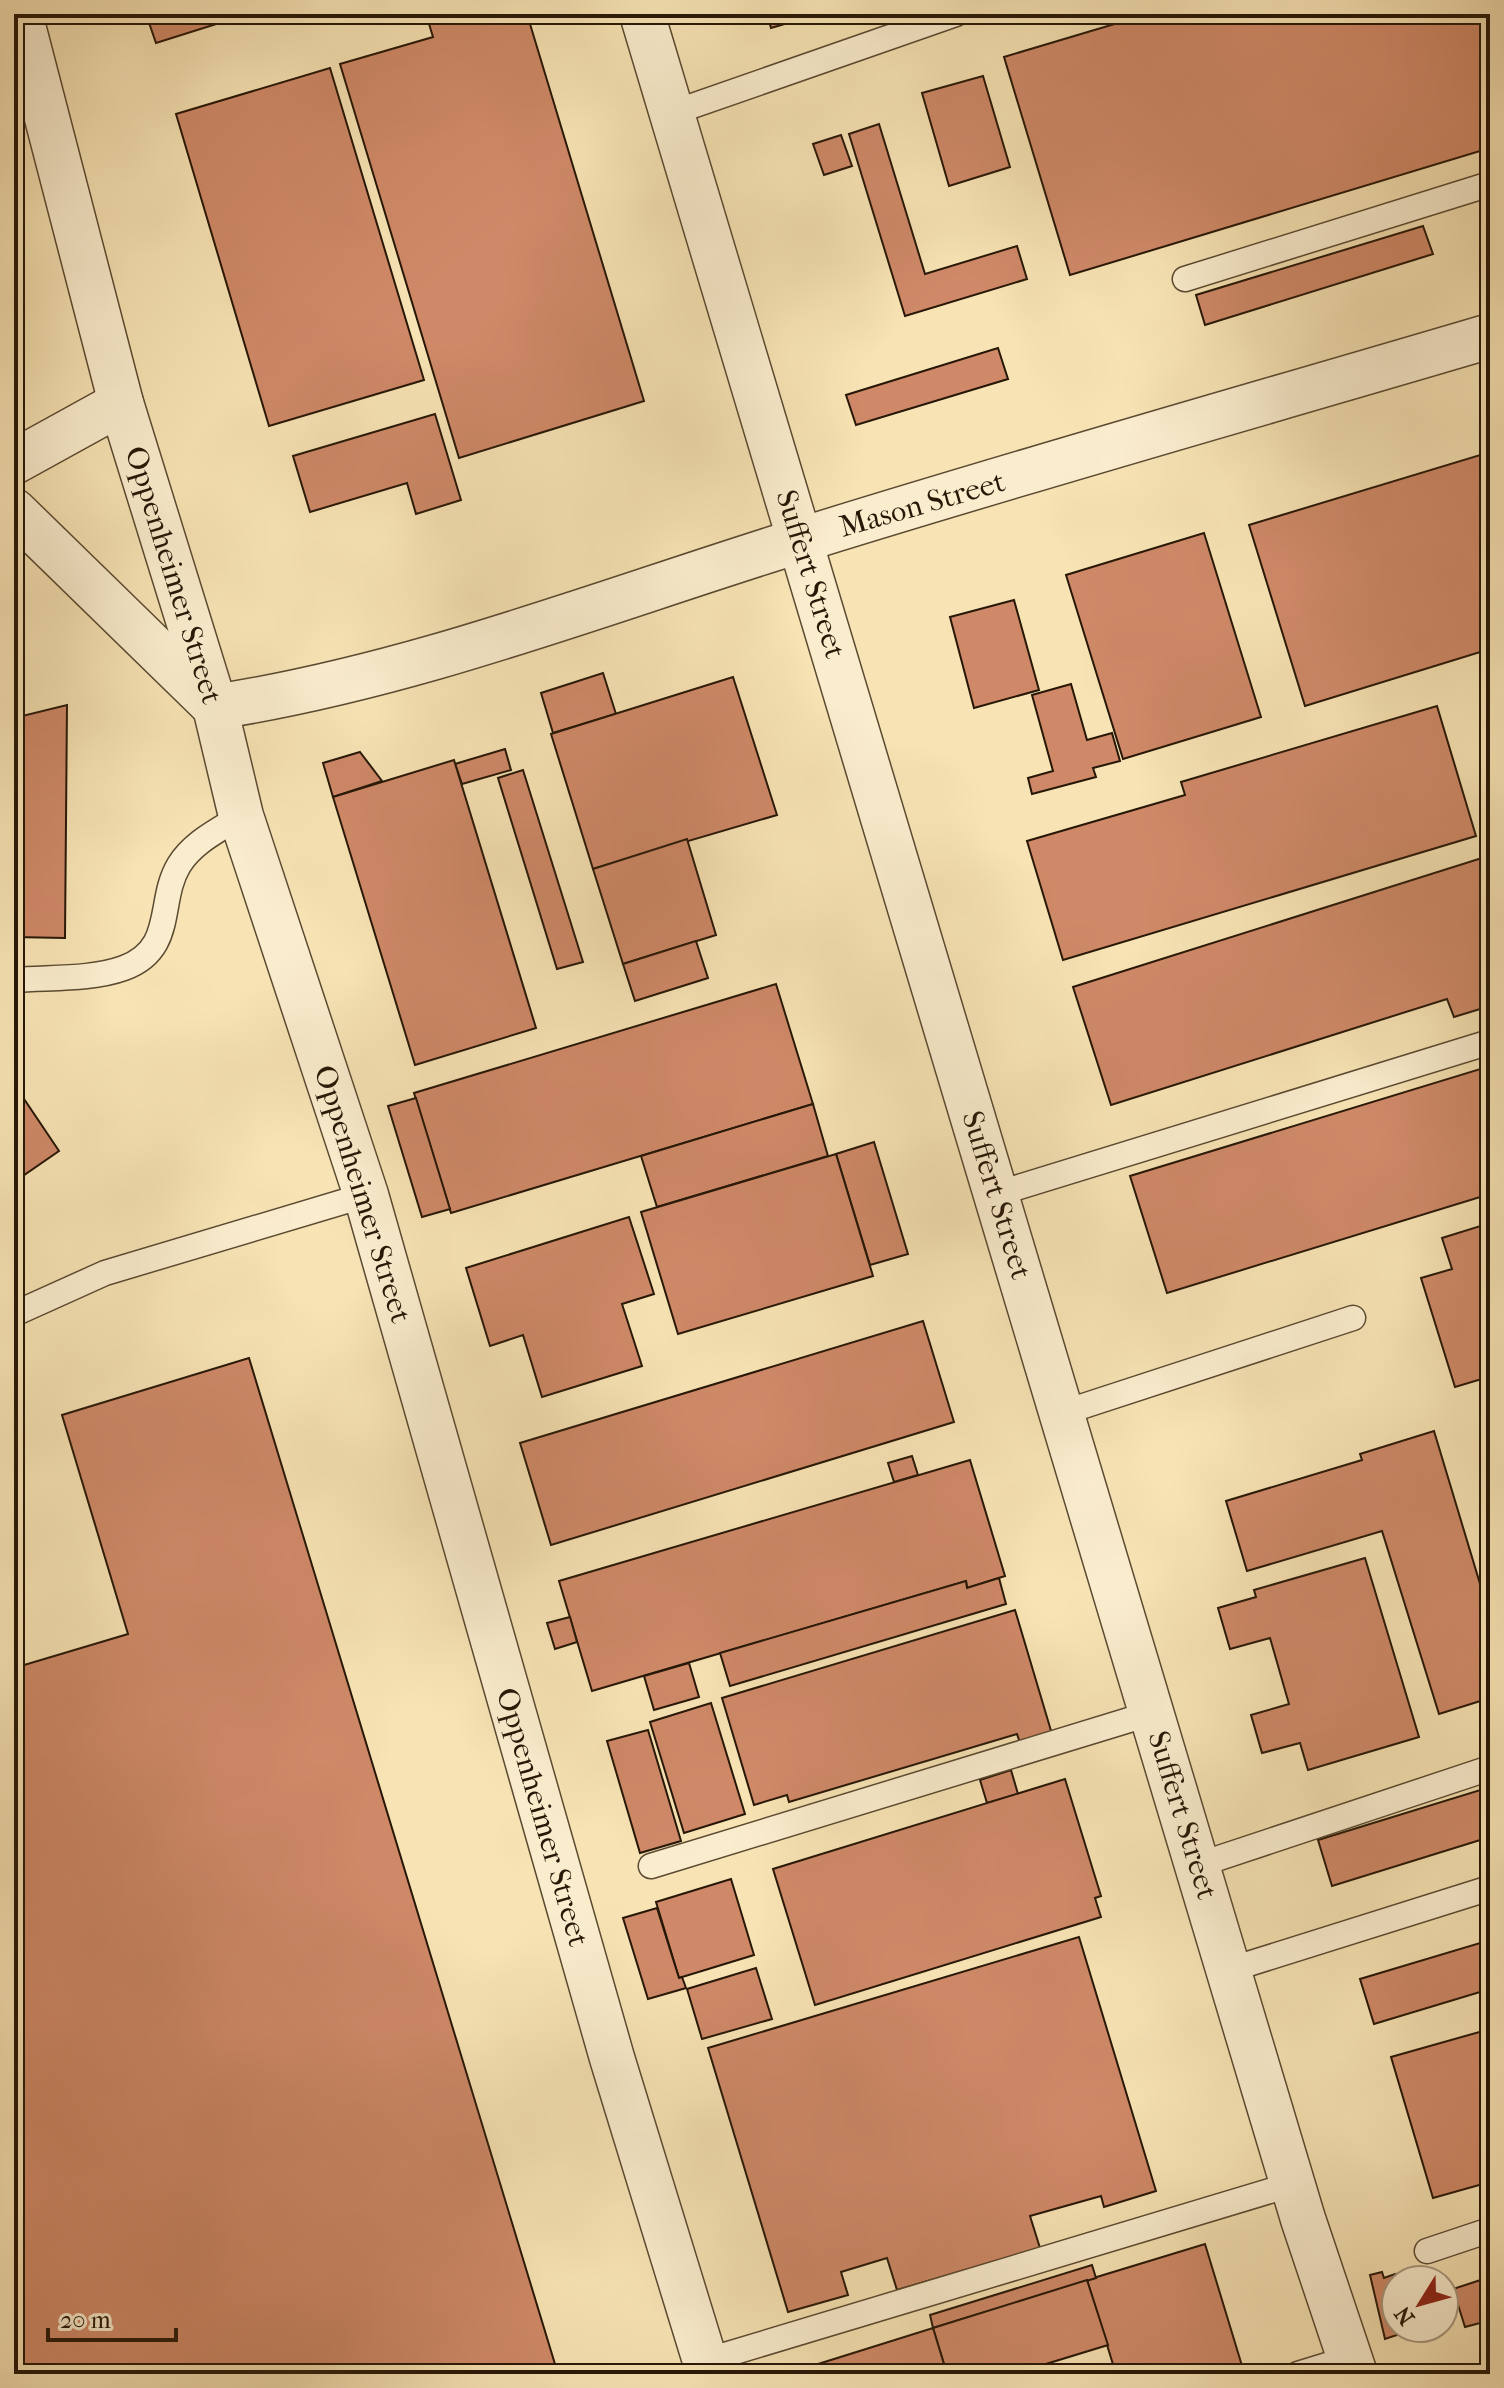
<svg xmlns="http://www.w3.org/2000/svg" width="1504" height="2388" font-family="'IM FELL French Canon',serif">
  <rect width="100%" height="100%" fill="#f7e3b4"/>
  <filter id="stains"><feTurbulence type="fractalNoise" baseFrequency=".0025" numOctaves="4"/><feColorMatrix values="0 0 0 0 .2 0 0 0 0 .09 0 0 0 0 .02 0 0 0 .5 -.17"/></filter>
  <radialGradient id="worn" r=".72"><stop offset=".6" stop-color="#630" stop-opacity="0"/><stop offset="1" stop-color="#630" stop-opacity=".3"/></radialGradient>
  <g fill="#cf8968" stroke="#271707" stroke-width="2">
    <polygon points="146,14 248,14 156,43"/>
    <polygon points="426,14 527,14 644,401 459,458 340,64 433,37"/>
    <polygon points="767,14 819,14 771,28"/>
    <polygon points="1148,14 1490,14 1490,148 1070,275 1004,57"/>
    <polygon points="330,68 424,380 269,426 176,114"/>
    <polygon points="983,76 1010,167 949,186 922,93"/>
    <polygon points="879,124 925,274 1017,246 1027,279 905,316 849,134"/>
    <polygon points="841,135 852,166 824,175 813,144"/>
    <polygon points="1423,226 1433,254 1205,325 1196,295"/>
    <polygon points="998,348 1008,379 856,425 846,395"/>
    <polygon points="435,414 461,500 416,514 407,483 310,512 293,456"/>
    <polygon points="1490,452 1490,649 1305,706 1249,525"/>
    <polygon points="1204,533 1261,717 1123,759 1066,575"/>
    <polygon points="1014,600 1039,690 974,708 950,617"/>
    <polygon points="603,673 616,714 553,733 541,693"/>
    <polygon points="733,677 777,815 593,869 551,734"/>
    <polygon points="1071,684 1087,740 1112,733 1120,761 1093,768 1096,777 1032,794 1028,778 1053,771 1032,695"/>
    <polygon points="67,705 65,938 14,937 14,718"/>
    <polygon points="1437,706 1476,836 1063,960 1027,841 1185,795 1181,782"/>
    <polygon points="505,749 511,770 462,784 455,764"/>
    <polygon points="360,752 382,781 333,797 323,763"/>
    <polygon points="454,760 536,1028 415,1065 333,797"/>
    <polygon points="523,770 583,962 557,969 498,778"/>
    <polygon points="687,839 716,935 623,964 593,869"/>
    <polygon points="1485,857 1490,873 1490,1006 1454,1017 1447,999 1111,1105 1073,987"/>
    <polygon points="696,941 708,978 635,1001 623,964"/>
    <polygon points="776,984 813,1104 451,1213 414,1093"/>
    <polygon points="1490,1066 1490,1194 1167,1293 1130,1176"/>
    <polygon points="14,1084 59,1151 14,1182"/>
    <polygon points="416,1098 450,1209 422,1217 388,1106"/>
    <polygon points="813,1104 828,1156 657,1207 641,1156"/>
    <polygon points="874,1142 908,1254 870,1265 836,1154"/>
    <polygon points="836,1154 873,1276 678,1334 641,1212"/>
    <polygon points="629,1217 654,1294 622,1304 642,1366 542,1397 523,1335 490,1346 466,1268"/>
    <polygon points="1490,1223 1490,1395 1485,1378 1455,1387 1421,1278 1452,1269 1442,1238"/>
    <polygon points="923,1321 954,1422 551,1545 520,1443"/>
    <polygon points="249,1358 558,2374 14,2374 14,1668 128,1634 62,1415"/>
    <polygon points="1434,1431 1490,1617 1490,1698 1439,1714 1382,1531 1247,1571 1226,1501 1362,1460 1360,1454"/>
    <polygon points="912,1456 918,1475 894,1482 888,1463"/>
    <polygon points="970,1460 1005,1576 967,1588 966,1581 592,1691 559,1581"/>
    <polygon points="1365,1558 1419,1737 1308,1770 1300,1743 1262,1753 1251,1715 1289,1704 1270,1638 1230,1649 1218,1608 1256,1597 1254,1590"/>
    <polygon points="999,1578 1006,1604 730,1686 720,1653 966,1581 967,1588"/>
    <polygon points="1015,1610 1052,1734 1020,1743 1017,1734 789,1802 787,1795 754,1805 722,1698"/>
    <polygon points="570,1617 577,1642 555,1649 547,1623"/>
    <polygon points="689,1663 699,1697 654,1710 644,1676"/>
    <polygon points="711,1703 745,1814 684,1833 650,1722"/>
    <polygon points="648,1730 681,1841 640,1853 607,1741"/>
    <polygon points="1011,1770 1018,1794 987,1803 980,1780"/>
    <polygon points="1065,1779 1101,1896 1095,1898 1101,1917 815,2005 773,1869"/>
    <polygon points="1490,1787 1490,1837 1332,1886 1318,1840"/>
    <polygon points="731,1879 754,1955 679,1978 656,1902"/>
    <polygon points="657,1908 679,1978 682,1977 686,1988 648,1999 623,1918"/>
    <polygon points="1079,1937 1156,2191 1104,2207 1101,2196 1030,2216 1040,2248 897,2290 887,2258 841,2272 848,2295 788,2312 708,2048"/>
    <polygon points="1490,1940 1490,1989 1374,2024 1360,1979"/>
    <polygon points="756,1968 772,2019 702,2039 687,1989"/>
    <polygon points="1490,2029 1490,2182 1433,2198 1391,2057"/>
    <polygon points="1205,2244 1243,2369 1226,2374 1116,2374 1087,2280"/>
    <polygon points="1092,2265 1096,2278 933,2328 930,2315"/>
    <polygon points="1382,2272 1384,2278 1395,2274 1397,2280 1396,2328 1412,2330 1385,2339 1370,2275"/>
    <polygon points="1490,2277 1490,2354 1480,2323 1465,2327 1453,2289"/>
    <polygon points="1087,2280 1108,2345 1013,2374 947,2374 933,2328"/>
    <polygon points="933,2328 947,2374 818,2374 815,2365"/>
  </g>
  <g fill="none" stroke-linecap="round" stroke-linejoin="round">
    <defs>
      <g id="lane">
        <polyline points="672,113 956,14"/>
        <polyline points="1185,279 1490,184"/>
        <path d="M 14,980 C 49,977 91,980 124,968 C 176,949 157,901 179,865 C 193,842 219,830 241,816"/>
        <polyline points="996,1194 1490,1042"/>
        <polyline points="14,1314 105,1273 366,1195"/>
        <polyline points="1062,1413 1353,1318"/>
        <polyline points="1198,1865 1490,1768"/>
        <polyline points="651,1866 1152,1713"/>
        <polyline points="1229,1970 1490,1888"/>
        <polyline points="1427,2251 1490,2230"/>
        <polyline points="705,2361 1293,2184"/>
        <polyline points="1298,2374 1350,2358"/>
      </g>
      <g id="street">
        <polyline points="20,14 121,403 215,707 241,816 366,1195 612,2058 709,2374"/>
        <polyline points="642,14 1303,2219 1355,2374"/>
        <polyline points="14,462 121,403"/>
        <path d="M 14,511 L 215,707 C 415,676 605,601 798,541 C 1028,469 1260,404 1490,336"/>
      </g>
    </defs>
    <use href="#lane" stroke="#5b4a32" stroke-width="27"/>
    <use href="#street" stroke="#5b4a32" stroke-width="47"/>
    <use href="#lane" stroke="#faedce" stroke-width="24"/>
    <use href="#street" stroke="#faedce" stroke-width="44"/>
  </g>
  <g text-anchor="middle" stroke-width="8" stroke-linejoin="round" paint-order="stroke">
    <g font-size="30" fill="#271707" stroke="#faedce">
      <text transform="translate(922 504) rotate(-16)" y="10">Mason Street</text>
      <text transform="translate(811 574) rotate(73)" y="10">Suffert Street</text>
      <text transform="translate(174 575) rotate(73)" y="10">Oppenheimer Street</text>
      <text transform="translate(363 1194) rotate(73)" y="10">Oppenheimer Street</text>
      <text transform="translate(997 1195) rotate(73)" y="10">Suffert Street</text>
      <text transform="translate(1183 1815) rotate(73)" y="10">Suffert Street</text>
      <text transform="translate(543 1817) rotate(74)" y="10">Oppenheimer Street</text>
    </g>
  </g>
  <rect width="1504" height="2388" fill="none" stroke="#f7e3b4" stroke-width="48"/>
  <rect x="16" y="16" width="1472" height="2356" fill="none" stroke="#271707" stroke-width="4"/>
  <rect x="24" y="24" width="1456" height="2340" fill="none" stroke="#271707" stroke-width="2"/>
  <g transform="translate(1420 2304) rotate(233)"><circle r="38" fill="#faedce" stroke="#a6977e" stroke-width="2"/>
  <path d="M0-6L14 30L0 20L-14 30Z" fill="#8f2418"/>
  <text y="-12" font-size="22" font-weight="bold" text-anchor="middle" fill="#271707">N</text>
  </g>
  <path d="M48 2328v12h128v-12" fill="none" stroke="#271707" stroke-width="4"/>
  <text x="60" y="2328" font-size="24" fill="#271707" stroke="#faedce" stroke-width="6" paint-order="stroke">20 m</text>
  <rect width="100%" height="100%" filter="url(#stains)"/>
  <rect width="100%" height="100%" fill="url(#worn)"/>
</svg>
